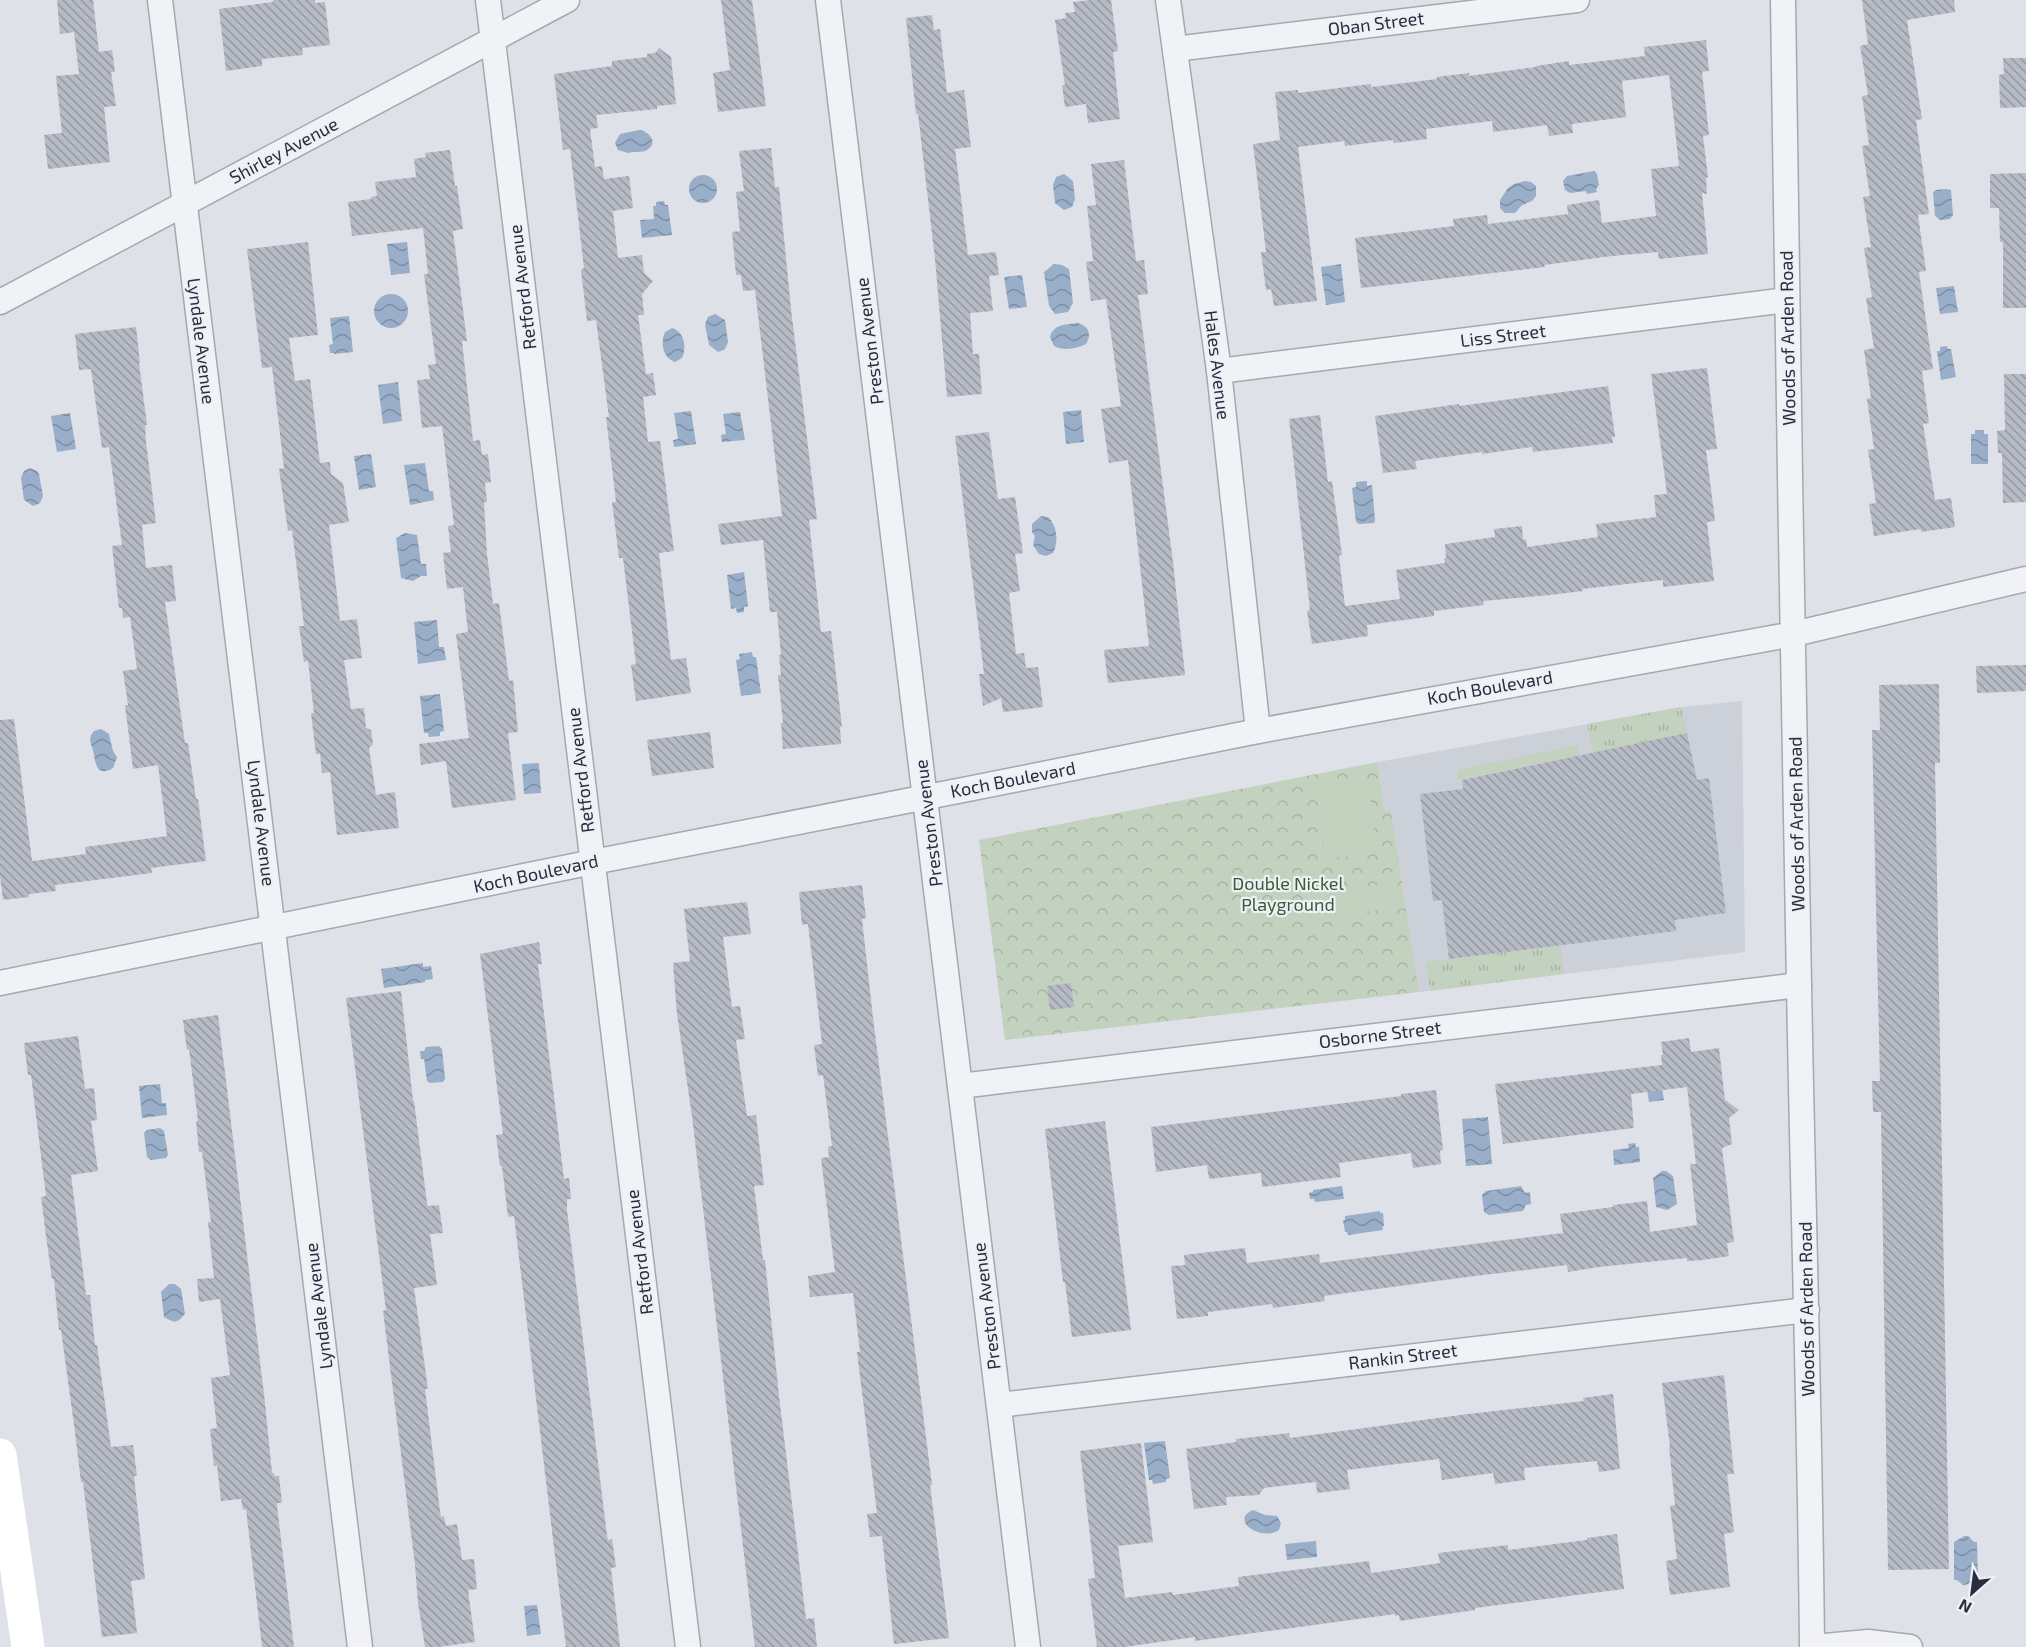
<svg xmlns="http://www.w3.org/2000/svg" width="2026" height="1647" font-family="'Exo 2',sans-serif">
  <defs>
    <pattern id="grass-tufts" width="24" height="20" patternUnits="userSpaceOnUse" patternTransform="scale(1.5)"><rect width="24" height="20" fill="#c3d1bf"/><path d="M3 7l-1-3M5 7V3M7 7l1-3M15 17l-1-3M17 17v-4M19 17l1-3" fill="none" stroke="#a8b4a5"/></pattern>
    <pattern id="forest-crowns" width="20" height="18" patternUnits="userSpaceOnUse" patternTransform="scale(1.5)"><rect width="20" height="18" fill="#c3d1bf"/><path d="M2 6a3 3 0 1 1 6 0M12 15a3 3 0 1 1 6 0" fill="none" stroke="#a8b4a5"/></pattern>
    <pattern id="water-waves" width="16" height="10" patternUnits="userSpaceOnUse" patternTransform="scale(1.5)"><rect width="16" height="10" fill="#99aec8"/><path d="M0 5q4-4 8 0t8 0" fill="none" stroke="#7d8ea4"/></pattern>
    <pattern id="building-back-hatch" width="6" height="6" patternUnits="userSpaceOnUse" patternTransform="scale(1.5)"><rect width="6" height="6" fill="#b5bac4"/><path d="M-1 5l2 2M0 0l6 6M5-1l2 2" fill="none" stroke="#9398a1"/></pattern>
  </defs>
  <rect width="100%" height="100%" fill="#dee1e8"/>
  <polygon fill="#ccd0d9" points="1742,701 1745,952 1419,992 1391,811 1384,811 1378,762 1681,707"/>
  <g fill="url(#grass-tufts)">
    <polygon points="1681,707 1687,733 1594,753 1587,724"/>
    <polygon points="1560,945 1564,974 1430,991 1426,962"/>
  </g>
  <polygon fill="url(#forest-crowns)" points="1378,762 1384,811 1391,811 1419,992 1005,1040 979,840"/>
  <g fill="#c3d1bf">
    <polygon points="1578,745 1579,755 1458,780 1457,770"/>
    <polygon points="1368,779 1377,853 1325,859 1316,785"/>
    <polygon points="1393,883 1396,908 1310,919 1307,894"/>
  </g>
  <g fill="url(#water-waves)">
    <path d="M 639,130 C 649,131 659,143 647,150 C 642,153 634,151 628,153 L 618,150 L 615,143 L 620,134 Z"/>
    <polygon points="1594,171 1597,174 1599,185 1596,189 1597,192 1587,194 1586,191 1570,193 1565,190 1563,181 1567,176"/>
    <polygon points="1064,174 1073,181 1075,199 1072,207 1064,210 1055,203 1053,185 1056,177"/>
    <circle cx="703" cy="189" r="14"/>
    <polygon points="1525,181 1531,182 1536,186 1536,196 1532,201 1522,205 1515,213 1505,213 1500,208 1500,200 1508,188 1514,184"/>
    <polygon points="1946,189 1951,190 1953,215 1950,219 1940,220 1935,216 1933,192 1936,190"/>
    <polygon points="664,201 665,205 668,205 672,235 642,238 640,220 654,219 653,206 656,206 656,202"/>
    <polygon points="407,242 410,273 391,275 387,244"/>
    <polygon points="1054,264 1062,265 1069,269 1073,303 1068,312 1055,314 1049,306 1044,272"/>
    <polygon points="1341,264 1345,302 1326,305 1321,267"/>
    <polygon points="1022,275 1027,307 1009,309 1004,277"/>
    <polygon points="1954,286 1958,312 1940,314 1936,288"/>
    <circle cx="391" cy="311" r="17"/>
    <polygon points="715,314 725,320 728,342 725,349 718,352 709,345 705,324 708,317"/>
    <polygon points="349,316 353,352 334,354 334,353 330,353 329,345 333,344 330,318"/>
    <path d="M 1078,323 C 1089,326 1092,335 1086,344 C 1077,349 1063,351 1054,346 L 1050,337 C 1054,323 1066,325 1078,323 Z"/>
    <path d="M 672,328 C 684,331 687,348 682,358 L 675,362 C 663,358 660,343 665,332 Z"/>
    <polygon points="1947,346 1948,349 1951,349 1956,377 1941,380 1937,351 1940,351 1940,347"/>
    <polygon points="398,382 402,421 383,424 378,385"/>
    <polygon points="1081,410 1084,442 1066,444 1063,412"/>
    <polygon points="691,411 696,444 674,447 673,440 678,439 674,413"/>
    <polygon points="740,412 745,440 722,442 721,435 726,434 723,414"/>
    <polygon points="70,413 76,449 57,452 51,416"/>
    <polygon points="1975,430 1984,430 1984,434 1988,434 1988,464 1971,464 1971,434 1975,434"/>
    <polygon points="371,454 376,487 359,490 354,456"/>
    <polygon points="425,463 429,491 433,491 434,500 410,505 404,465"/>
    <polygon points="30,468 37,471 39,474 43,496 40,503 33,506 24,500 21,478 24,471"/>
    <polygon points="1367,481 1367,486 1372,485 1375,520 1374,523 1359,524 1356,522 1352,488 1356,487 1356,482"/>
    <path d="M 1041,516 L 1048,517 C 1057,525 1059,542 1053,553 L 1046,556 L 1039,554 L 1033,545 L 1035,536 L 1032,532 L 1032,524 Z"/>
    <polygon points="405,533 417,535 421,564 426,564 427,576 421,576 413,581 401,578 396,538"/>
    <polygon points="744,572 748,606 744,607 744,612 737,613 736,608 731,609 727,575"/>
    <polygon points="437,620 439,647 444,647 446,660 418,664 414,622"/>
    <polygon points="752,652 753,657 756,657 761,693 741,696 736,660 740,659 739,654"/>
    <polygon points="440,694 444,731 440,732 440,736 429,737 428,733 424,733 420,696"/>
    <path d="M 101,729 L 109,734 L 113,751 L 117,757 L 113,768 C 99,776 96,768 94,755 C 93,745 86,740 94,731 Z"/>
    <polygon points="539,763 541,793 524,794 522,764"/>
    <polygon points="423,963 423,967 431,966 433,979 425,980 425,982 384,988 381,969"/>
    <polygon points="439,1046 442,1049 445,1079 443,1082 430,1083 427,1081 424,1059 421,1059 420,1051 424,1051 426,1047"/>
    <polygon points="1659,1070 1664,1100 1649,1102 1644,1072"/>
    <polygon points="160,1084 162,1103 166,1103 167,1115 142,1118 139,1086"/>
    <polygon points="1488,1117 1492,1164 1466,1166 1462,1119"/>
    <polygon points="160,1128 164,1131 168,1155 166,1158 151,1160 147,1157 144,1133 147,1130"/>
    <polygon points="1635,1143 1636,1147 1639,1147 1640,1162 1614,1165 1613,1150 1629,1148 1628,1144"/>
    <polygon points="1662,1171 1666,1171 1673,1176 1677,1204 1667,1210 1656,1207 1653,1178"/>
    <polygon points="1342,1186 1344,1199 1315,1202 1314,1199 1310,1199 1309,1193 1313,1192 1313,1190"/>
    <polygon points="1521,1186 1525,1193 1530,1192 1531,1204 1526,1205 1523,1211 1489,1215 1484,1212 1482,1195 1486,1191"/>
    <polygon points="1380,1211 1380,1213 1383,1213 1384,1226 1382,1227 1383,1230 1348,1235 1347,1232 1345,1232 1343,1220 1345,1220 1345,1216"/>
    <path d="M 169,1284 L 175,1284 L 181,1289 L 185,1314 C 176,1324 175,1323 164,1317 L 161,1292 Z"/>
    <polygon points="1165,1441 1170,1478 1166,1479 1166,1482 1153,1484 1152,1480 1149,1480 1144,1443"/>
    <path d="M 1253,1510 L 1265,1515 L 1277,1516 L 1281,1523 L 1279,1530 C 1261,1542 1229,1520 1253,1510 Z"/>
    <path d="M 1964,1536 L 1968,1536 L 1974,1542 L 1977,1542 L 1978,1580 C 1972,1580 1970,1585 1963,1585 L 1957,1580 L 1954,1580 L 1954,1542 Z"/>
    <polygon points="1316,1541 1317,1557 1287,1560 1285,1544"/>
    <polygon points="537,1605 541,1634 527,1636 524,1606"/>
  </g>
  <g fill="url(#building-back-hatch)">
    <polygon points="57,0 93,0 99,52 112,50 115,72 111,72 116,106 104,107 110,162 48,169 44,135 62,133 56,76 79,74 74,32 60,34"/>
    <polygon points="273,0 315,0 315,3 325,2 330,45 302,48 303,55 262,59 262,66 226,71 219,9 273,2"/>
    <polygon points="721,0 752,0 766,106 718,112 713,73 730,70"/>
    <polygon points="1091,0 1111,0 1118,51 1113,52 1120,119 1088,123 1086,104 1065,107 1062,85 1065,85 1055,20 1066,18 1065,13 1075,12 1073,2"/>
    <polygon points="1862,0 1954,0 1955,12 1907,20 1922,119 1916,120 1929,214 1918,215 1926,271 1919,272 1933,369 1922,371 1929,423 1923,424 1935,500 1951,498 1955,527 1921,532 1921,529 1874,536 1869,504 1876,503 1868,450 1874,449 1867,399 1871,398 1864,350 1874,348 1866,298 1872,297 1864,248 1871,247 1863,197 1870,196 1862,146 1869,145 1862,96 1868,95 1860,46 1868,44"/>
    <polygon points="932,15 934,30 940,29 947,93 964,90 971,147 955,149 968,255 996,252 999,275 989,276 993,311 970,313 973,354 979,354 982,394 947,397 935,259 918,114 916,114 906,18"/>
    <polygon points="1706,40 1709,71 1702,72 1709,135 1703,136 1708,177 1706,178 1707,194 1702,193 1708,254 1659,259 1658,252 1612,256 1544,265 1545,267 1361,288 1355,238 1454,226 1453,219 1487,215 1488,224 1568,214 1567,205 1599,200 1602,223 1656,216 1651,169 1679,166 1669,75 1622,81 1626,117 1572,124 1573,133 1549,136 1547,125 1493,132 1492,121 1426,129 1427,139 1394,143 1393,140 1345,146 1344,141 1298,147 1317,301 1274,306 1271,289 1266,290 1261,252 1266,252 1253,144 1280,140 1275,92 1298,90 1298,93 1371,84 1371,87 1437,79 1437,77 1469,73 1469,76 1536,67 1536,66 1569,61 1569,65 1645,56 1644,47"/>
    <polygon points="659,48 671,57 676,104 657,106 657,109 596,115 598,128 590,129 595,167 602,166 604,179 629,176 633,208 613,211 618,258 642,255 644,273 653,281 642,294 644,315 638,315 646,374 653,373 656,395 643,397 648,442 660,441 674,551 659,553 671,660 686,658 691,693 636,701 631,665 636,664 623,558 619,558 612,502 616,502 606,417 609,417 596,320 587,321 581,270 584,268 570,149 563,150 554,74 612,66 612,61 647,57 647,54 655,53"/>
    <polygon points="2003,58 2026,58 2026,107 2000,108 1999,75 2004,74"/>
    <polygon points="771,148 775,187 779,187 791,309 817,519 809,520 821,632 831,631 842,727 840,727 841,744 783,749 781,723 783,723 778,675 781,675 779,655 781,655 777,612 770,612 763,540 721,545 718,524 782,516 755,290 743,291 741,275 736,275 732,232 740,231 736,192 744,191 739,151"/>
    <polygon points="450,150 455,186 457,186 463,229 453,231 467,341 462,341 473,441 480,440 482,455 488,454 491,482 485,483 487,502 484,502 487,554 493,604 499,603 509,681 513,680 518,732 508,733 516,800 452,808 446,761 421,765 419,744 469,738 456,634 468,632 463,587 447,589 443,553 451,552 448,526 454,525 442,426 422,428 417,380 430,379 428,365 436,364 424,274 428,274 423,228 352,236 348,202 371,199 371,197 377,196 375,182 416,177 414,159 426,157 425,153"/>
    <polygon points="1124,160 1136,261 1144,260 1148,294 1138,295 1173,562 1185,675 1108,683 1104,650 1149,646 1128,460 1109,463 1101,409 1121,406 1106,299 1091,301 1086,262 1093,261 1087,206 1096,205 1091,164"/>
    <polygon points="2026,173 2026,308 2003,308 2003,242 2000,242 1999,208 1990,208 1990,174"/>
    <polygon points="308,242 318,335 289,338 295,381 310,379 320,463 330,462 331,474 343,483 349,522 329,525 340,621 357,619 362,658 344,660 351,709 364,708 366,728 371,730 373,744 369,748 376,795 395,792 399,828 337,835 330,772 322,773 320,754 316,754 311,713 314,713 308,661 304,662 299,626 304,626 292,530 288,531 279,469 284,468 272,367 262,368 247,249"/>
    <polygon points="136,327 140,363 139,363 147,425 145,425 146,442 156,523 142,525 146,568 172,565 176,601 165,602 185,743 188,743 196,799 198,799 206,861 151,868 152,873 55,885 56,891 29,894 29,897 3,900 0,875 0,720 14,719 32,861 86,854 85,847 167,836 158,765 133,769 125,705 128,705 123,671 137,669 130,617 123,618 122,608 119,608 112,546 122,545 109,447 102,448 91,369 79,370 75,334"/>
    <polygon points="1707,368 1717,449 1706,450 1715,521 1707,522 1714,581 1663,587 1663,580 1582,589 1583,591 1550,595 1483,601 1484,605 1434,611 1434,616 1367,625 1368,636 1312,644 1307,611 1310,610 1289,419 1320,415 1328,482 1332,481 1342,555 1339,556 1345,606 1400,599 1396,570 1445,563 1444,558 1446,558 1445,544 1495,537 1494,529 1522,526 1523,540 1526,539 1527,547 1598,537 1596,524 1656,517 1654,495 1667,494 1651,374"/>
    <polygon points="2004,374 2026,374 2026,502 2003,503 2002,453 1998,453 1997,431 2005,430"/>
    <polygon points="1608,386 1615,437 1612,437 1613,443 1533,452 1532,447 1482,454 1482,452 1415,461 1417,469 1383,473 1375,416 1459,404 1459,406"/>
    <polygon points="989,432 998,499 1015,497 1023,553 1015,554 1020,591 1009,593 1016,654 1024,653 1026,668 1038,667 1043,707 1003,712 1001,698 983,706 979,674 984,674 955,436"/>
    <polygon points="2026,665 2026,691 1977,693 1976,666"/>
    <polygon points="1939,684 1940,763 1935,763 1949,1569 1888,1570 1881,1112 1873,1112 1872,1081 1880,1081 1872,730 1880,730 1879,685"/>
    <polygon points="710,732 714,768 652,776 647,740"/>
    <polygon points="1687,733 1697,780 1709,778 1726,913 1675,920 1676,931 1449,959 1442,900 1433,901 1420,794 1463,789 1462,780"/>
    <polygon points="862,885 866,918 862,919 873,1018 928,1453 932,1485 930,1485 949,1638 894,1644 882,1536 870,1537 867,1514 877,1513 857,1352 860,1352 853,1293 810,1297 808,1276 835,1272 821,1158 829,1157 828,1147 832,1146 823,1075 818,1076 814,1045 822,1044 808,924 802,925 799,892"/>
    <polygon points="747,902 751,934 723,937 732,1007 740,1006 745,1039 736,1040 747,1116 756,1115 764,1185 754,1186 763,1260 765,1260 779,1396 806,1619 814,1618 817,1647 755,1647 692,1116 677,1014 673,963 690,961 684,909"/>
    <polygon points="539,942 542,964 538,964 564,1179 569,1178 571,1199 567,1199 567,1210 592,1414 607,1535 608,1540 612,1539 616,1567 611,1568 620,1647 566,1647 514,1216 508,1217 502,1166 500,1166 496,1135 503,1134 480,954"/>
    <polygon points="1071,983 1074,1007 1050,1010 1047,986"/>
    <polygon points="401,991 413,1101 414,1101 427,1203 428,1206 439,1205 443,1233 430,1234 437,1285 414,1288 428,1389 425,1389 440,1511 441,1517 444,1516 446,1526 457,1524 462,1560 474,1559 477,1589 468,1590 475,1642 438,1647 425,1647 418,1603 415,1565 383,1311 386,1310 346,998"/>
    <polygon points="218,1015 265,1403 272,1473 274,1473 274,1476 279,1476 282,1503 277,1503 277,1506 294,1647 262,1647 246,1509 243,1510 241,1499 221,1501 217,1465 214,1466 210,1429 217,1428 211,1378 230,1375 220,1299 199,1302 197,1279 214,1278 208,1222 211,1222 202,1152 199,1152 196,1121 198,1121 189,1049 187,1050 183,1020"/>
    <polygon points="78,1036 85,1089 94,1088 97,1120 91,1121 98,1171 71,1175 86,1295 90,1295 95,1345 97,1345 111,1447 133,1445 137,1476 134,1476 145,1579 131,1581 137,1633 102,1637 83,1482 81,1482 75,1432 61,1330 59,1330 54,1279 52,1279 45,1228 41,1197 46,1196 31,1075 28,1075 24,1043"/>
    <polygon points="1689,1038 1691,1052 1719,1048 1725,1100 1739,1110 1729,1118 1732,1144 1722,1148 1734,1242 1727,1243 1729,1256 1703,1260 1687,1261 1687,1258 1599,1267 1568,1272 1567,1265 1475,1276 1324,1296 1325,1301 1273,1308 1272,1304 1208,1312 1208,1316 1177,1319 1171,1266 1185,1265 1184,1255 1245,1248 1247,1263 1319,1254 1320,1263 1563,1233 1560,1214 1613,1207 1613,1205 1647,1201 1650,1232 1697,1225 1690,1164 1696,1164 1687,1087 1631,1094 1634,1128 1503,1144 1495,1084 1662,1065 1661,1055 1663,1055 1661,1042"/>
    <polygon points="1436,1090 1443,1150 1440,1151 1441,1164 1413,1168 1411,1153 1339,1163 1341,1177 1262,1187 1261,1173 1209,1179 1207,1165 1156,1172 1151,1127 1401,1096 1401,1094"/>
    <polygon points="1105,1121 1131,1330 1072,1337 1065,1282 1063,1282 1045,1129"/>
    <polygon points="1724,1375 1734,1474 1727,1474 1734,1532 1724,1534 1730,1587 1670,1595 1666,1561 1677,1559 1670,1506 1675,1505 1669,1447 1670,1447 1662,1383"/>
    <polygon points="1613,1394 1620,1469 1599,1472 1597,1461 1524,1468 1525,1480 1495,1484 1493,1473 1442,1480 1439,1459 1347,1470 1350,1489 1317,1493 1316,1482 1264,1488 1259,1495 1226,1497 1227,1505 1194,1509 1186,1449 1236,1442 1236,1439 1289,1433 1290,1438 1468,1414 1584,1401 1583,1398"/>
    <polygon points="1141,1443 1153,1542 1118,1546 1125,1598 1172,1592 1173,1595 1239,1586 1238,1577 1369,1561 1371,1573 1440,1563 1438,1553 1508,1545 1508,1550 1587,1540 1587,1538 1617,1534 1624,1589 1475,1608 1475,1610 1400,1621 1399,1615 1395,1616 1395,1614 1195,1641 1195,1637 1124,1647 1097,1647 1088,1579 1095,1578 1080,1451"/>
  </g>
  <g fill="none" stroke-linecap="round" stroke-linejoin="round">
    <defs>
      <g id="minor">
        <polyline points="160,0 360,1647"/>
        <polyline points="488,0 688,1647"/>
        <polyline points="828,0 1028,1647"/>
        <polyline points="1168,0 1219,371 1258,731"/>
        <path d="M 1783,0 C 1787,328 1793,657 1799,985 C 1803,1206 1810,1426 1812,1647"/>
        <polyline points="1175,49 1577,0"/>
        <polyline points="0,302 567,0"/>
        <polyline points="1219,371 1787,300"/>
        <polyline points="0,983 593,862 968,789 1258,731 1794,634 2026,579"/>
        <polyline points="960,1086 1799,985"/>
        <polyline points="999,1405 1807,1310"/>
        <polyline points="1814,1647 1868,1642 1910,1647"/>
      </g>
    </defs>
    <use href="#minor" stroke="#a3a8b2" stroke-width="27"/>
    <use href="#minor" stroke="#f1f2f6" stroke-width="24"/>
    <polyline stroke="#fff" stroke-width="33" points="0,1455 28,1647"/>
  </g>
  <g text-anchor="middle" stroke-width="4.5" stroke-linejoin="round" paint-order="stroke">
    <g font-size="18" fill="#272f3e" stroke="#edf0f5">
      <text transform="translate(1376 24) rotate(-7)" y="6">Oban Street</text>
      <text transform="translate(284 151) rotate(-28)" y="6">Shirley Avenue</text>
      <text transform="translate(523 287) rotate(-97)" y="6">Retford Avenue</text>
      <text transform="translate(1503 336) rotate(-7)" y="6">Liss Street</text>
      <text transform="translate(1788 338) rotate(-91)" y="6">Woods of Arden Road</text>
      <text transform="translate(201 341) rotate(83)" y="6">Lyndale Avenue</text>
      <text transform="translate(870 341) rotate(-97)" y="6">Preston Avenue</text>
      <text transform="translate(1217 365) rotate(83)" y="6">Hales Avenue</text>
      <text transform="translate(1490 688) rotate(-10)" y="6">Koch Boulevard</text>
      <text transform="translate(581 770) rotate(-97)" y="6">Retford Avenue</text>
      <text transform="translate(1013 780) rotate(-11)" y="6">Koch Boulevard</text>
      <text transform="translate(261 823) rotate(83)" y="6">Lyndale Avenue</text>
      <text transform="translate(929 823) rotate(-97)" y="6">Preston Avenue</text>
      <text transform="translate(1797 824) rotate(-91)" y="6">Woods of Arden Road</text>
      <text transform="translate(536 874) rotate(-12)" y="6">Koch Boulevard</text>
      <text transform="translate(1380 1035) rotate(-7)" y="6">Osborne Street</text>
      <text transform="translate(640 1252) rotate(-97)" y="6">Retford Avenue</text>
      <text transform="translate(319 1306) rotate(-97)" y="6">Lyndale Avenue</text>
      <text transform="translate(987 1306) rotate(-97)" y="6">Preston Avenue</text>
      <text transform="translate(1807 1309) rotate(-91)" y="6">Woods of Arden Road</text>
      <text transform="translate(1403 1357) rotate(-7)" y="6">Rankin Street</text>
    </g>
    <g font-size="18" fill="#3a5a34" stroke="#edf0f5">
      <text x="1288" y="890">Double Nickel<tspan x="1288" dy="21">Playground</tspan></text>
    </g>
  </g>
  <g transform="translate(1972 1593) rotate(208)" stroke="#edf0f5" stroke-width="4.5" paint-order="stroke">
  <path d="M0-4.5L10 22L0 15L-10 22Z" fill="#272f3e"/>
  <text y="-9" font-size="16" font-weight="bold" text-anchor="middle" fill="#272f3e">N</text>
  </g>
</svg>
